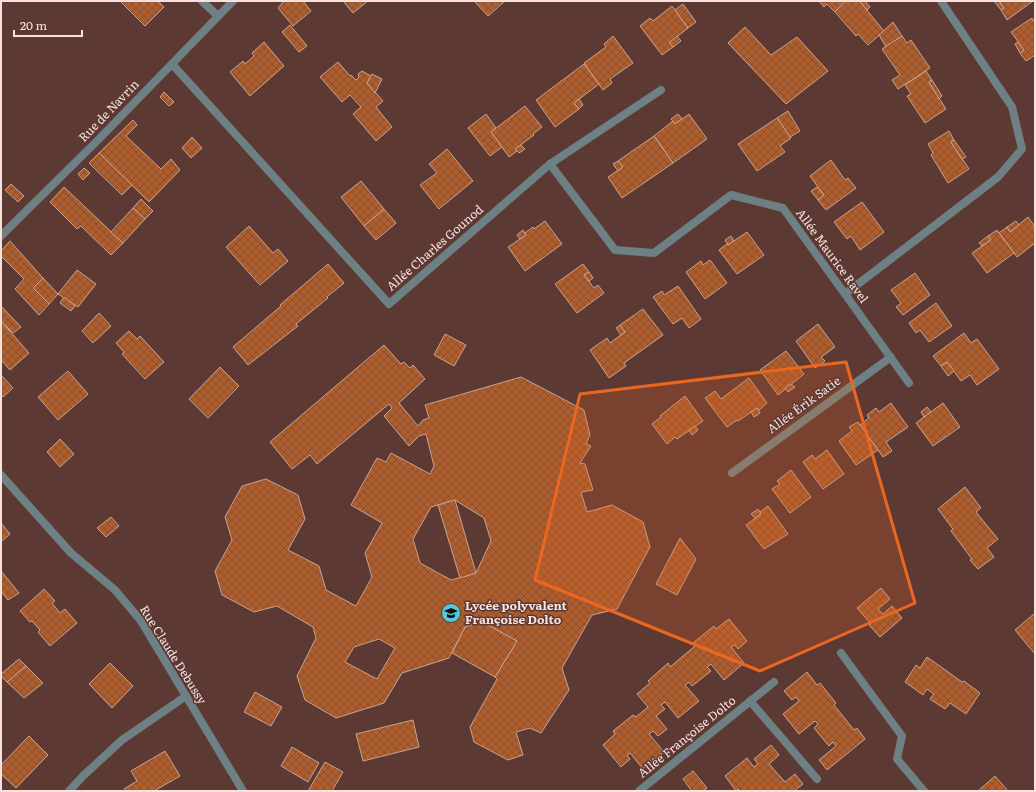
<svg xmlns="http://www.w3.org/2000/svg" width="1036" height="792" font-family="Literata,serif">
  <defs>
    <pattern id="building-cross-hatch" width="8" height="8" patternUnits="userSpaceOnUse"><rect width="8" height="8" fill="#b15c2b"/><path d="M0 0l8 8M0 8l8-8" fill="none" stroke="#835136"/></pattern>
  </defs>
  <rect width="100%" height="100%" fill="#5d3934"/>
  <g fill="url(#building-cross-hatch)" stroke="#c9a390" fill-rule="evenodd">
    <polygon points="120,1 158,1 164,7 145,26"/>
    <polygon points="284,1 303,1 311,11 293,26 278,8"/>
    <polygon points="343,1 368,1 353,13"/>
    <polygon points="474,1 505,1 488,16"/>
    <polygon points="819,1 846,1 835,12 827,4 824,7"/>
    <polygon points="846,1 861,1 860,2 884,31 868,45 858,34 856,36 835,12"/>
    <polygon points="861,1 865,1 870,7 867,10 860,2"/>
    <polygon points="994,1 999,1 1004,8 1001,10"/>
    <polygon points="999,1 1033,1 1007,20 1001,10 1004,8"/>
    <polygon points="683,4 696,22 688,28 675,10"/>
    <polygon points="672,6 688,28 669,43 673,47 662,55 640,26 650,18 653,21"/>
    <polygon points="1032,18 1035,23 1035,55 1026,61 1020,53 1024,50 1011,32"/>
    <polygon points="893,22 902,36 886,47 879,35"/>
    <polygon points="290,25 307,46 299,52 282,32"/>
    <polygon points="745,27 771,55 797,37 828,71 786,104 728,43"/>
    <polygon points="613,36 633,63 610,79 612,83 603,90 584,63 606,47 604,44"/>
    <polygon points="677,36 681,41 673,47 669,43"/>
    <polygon points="902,36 907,43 911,40 930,68 898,89 892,80 900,75 882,49"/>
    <polygon points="264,42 284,66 250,96 230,72 243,61 245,64 254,56 252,53"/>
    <polygon points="1018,42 1024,50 1020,53 1015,44"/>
    <polygon points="338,62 350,76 351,75 356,80 359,77 358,74 362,71 371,76 367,83 383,101 376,107 392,127 376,141 353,114 361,107 350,95 342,102 320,77"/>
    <polygon points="584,64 599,84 574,103 579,109 555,127 536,100"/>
    <polygon points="926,71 932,80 929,82 946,109 925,123 907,96 911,94 905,85"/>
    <polygon points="372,74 382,79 375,93 367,83"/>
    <polygon points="932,80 942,96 939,99 929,82"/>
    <polygon points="164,92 174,102 169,106 160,97"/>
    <polygon points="579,99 583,105 579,109 574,103"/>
    <polygon points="525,106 542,127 533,134 534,135 515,149 517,151 509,157 491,132"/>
    <polygon points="788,111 800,131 790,137 777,118"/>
    <polygon points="486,114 496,128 491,132 502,147 490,156 468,128"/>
    <polygon points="678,114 682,119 675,124 671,119"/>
    <polygon points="689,114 707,139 673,163 654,136 673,121 675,124"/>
    <polygon points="777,118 791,138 780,146 785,152 757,171 738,144"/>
    <polygon points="133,120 137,125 126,136 161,169 171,159 180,170 149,202 99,153"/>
    <polygon points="949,131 954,140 951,142 969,169 948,183 931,155 933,153 928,144"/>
    <polygon points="654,136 673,163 622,198 608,177 623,167 618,161"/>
    <polygon points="192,137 202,148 191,158 182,148"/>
    <polygon points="954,140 966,157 962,159 951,142"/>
    <polygon points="521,145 525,149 519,153 515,149"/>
    <polygon points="447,149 473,181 439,209 420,185 437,173 429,164"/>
    <polygon points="99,153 132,185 122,195 89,163"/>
    <polygon points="831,160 845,180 848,178 856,188 826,210 818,200 824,195 810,176"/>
    <polygon points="618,161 623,167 618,171 613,164"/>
    <polygon points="84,168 90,173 83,180 78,174"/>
    <polygon points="361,181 384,209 364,226 341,197"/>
    <polygon points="11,184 24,196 18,202 5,190"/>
    <polygon points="64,187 123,243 111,255 81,226 77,229 50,202"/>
    <polygon points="817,187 824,195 818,200 811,191"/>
    <polygon points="141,199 153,211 145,219 133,208"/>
    <polygon points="862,202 884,232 860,250 851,236 847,239 834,222"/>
    <polygon points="133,208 145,219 123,243 111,232"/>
    <polygon points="384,209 396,223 376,240 364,226"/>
    <polygon points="1028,217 1035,227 1035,243 1017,257 999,233 1007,227 1010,232"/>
    <polygon points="545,221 562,244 525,271 508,247 526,235 525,233 533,227 534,229"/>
    <polygon points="1016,221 1019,225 1010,232 1007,227"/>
    <polygon points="249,226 273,253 278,249 288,261 260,285 226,247"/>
    <polygon points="523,230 526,235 520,239 517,235"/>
    <polygon points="997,230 1014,253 987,273 972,253 991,240 988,236"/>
    <polygon points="747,232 764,255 737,274 719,250 727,244 728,245"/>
    <polygon points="731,236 734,241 728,245 725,240"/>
    <polygon points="988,236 991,240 982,246 979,243"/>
    <polygon points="10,241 43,278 33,288 49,304 39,315 15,289 24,279 1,256 1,251"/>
    <polygon points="710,260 727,283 705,299 686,272 701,261 703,265"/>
    <polygon points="328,264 344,283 327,297 328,298 296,324 298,326 248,365 233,347 281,306 280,305"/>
    <polygon points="583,264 589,272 584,275 594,288 598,285 604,293 577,313 555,284"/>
    <polygon points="77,270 96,284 78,307 58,294"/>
    <polygon points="589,272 593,278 589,281 584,275"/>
    <polygon points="915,273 930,295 903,315 896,307 901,303 891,290"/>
    <polygon points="43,278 58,294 49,304 33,288"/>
    <polygon points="678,286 701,319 689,328 682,318 673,324 653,297 662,291 664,295"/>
    <polygon points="64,297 75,306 71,311 60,303"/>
    <polygon points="936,303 952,326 929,342 920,330 916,333 909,323"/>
    <polygon points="1,306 21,327 13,333 1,321"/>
    <polygon points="643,309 663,335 624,363 626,366 609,378 590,350 607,338 610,343 625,332 620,325"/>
    <polygon points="99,313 111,326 93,343 82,331"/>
    <polygon points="1,321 29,353 10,370 1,360"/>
    <polygon points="818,324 835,347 821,357 825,361 815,368 796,341"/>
    <polygon points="620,325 625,332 621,335 616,328"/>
    <polygon points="129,331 137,339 140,336 164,362 145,379 122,354 124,352 116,343"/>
    <polygon points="964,333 971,343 977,339 999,369 977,385 970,375 961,381 947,362 941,366 933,356"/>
    <polygon points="445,334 466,345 454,366 434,355"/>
    <path d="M 384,345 L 401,364 L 404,362 L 410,368 L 413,365 L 425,379 L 399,403 L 418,426 L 423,420 L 429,418 L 425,405 L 521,377 L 584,410 L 590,435 L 586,444 L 591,446 L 580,463 L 585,464 L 593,490 L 581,492 L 587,512 L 612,505 L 643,522 L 650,547 L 617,609 L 592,615 L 562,668 L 569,690 L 541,733 L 530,728 L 516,732 L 523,755 L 508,760 L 474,742 L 470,727 L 497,679 L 495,677 L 517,641 L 482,622 L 465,627 L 449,658 L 402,673 L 384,703 L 336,718 L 305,700 L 297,676 L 316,638 L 313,627 L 277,606 L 254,612 L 222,595 L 215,571 L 232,540 L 225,517 L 242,486 L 266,479 L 298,495 L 305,519 L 288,550 L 319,566 L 326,590 L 356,606 L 372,577 L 365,553 L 382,523 L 351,505 L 377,458 L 386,462 L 391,453 L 430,474 L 434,466 L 426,434 L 419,436 L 409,446 L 384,416 L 392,408 L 389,404 L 317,464 L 310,455 L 292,469 L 270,442 ZM 455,500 L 484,518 L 491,541 L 476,573 L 451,580 L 420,563 L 413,539 L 431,507 ZM 379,639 L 395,648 L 377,679 L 345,662 L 354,647 Z"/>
    <polygon points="786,351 804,374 778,395 760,370"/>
    <polygon points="947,362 954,371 948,376 941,366"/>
    <polygon points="220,367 239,386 208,418 189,399"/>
    <polygon points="68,371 88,394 58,420 38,397"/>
    <polygon points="1,375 13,388 3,397 1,394"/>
    <polygon points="749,378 767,403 759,410 757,408 738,421 737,420 727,427 705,398 715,391 721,399"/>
    <polygon points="791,384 795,387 788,392 785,388"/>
    <polygon points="685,396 703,421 677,439 675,437 667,444 652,424 661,417 660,416"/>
    <polygon points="891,403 908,427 886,442 892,451 883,457 860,425 869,418 867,415 876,408 879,412"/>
    <polygon points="943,403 960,427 933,446 916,423"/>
    <polygon points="927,407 931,412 924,417 921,412"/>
    <polygon points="757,408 760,413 754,417 751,412"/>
    <polygon points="858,422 878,450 856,465 839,441 852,431 849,427"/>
    <polygon points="695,426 698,430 692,435 689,430"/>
    <polygon points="60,439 74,454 60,467 47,452"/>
    <polygon points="827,450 844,474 823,489 803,462 812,455 815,459"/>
    <polygon points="791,470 811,497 790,513 772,489 780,484 777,481"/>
    <polygon points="965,487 981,508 976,512 998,539 987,548 994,557 978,569 970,560 972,559 951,531 953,529 938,509"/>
    <polygon points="455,500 476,573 460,578 438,505"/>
    <polygon points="768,506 788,534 764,549 746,525 761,514 760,512"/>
    <polygon points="758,509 761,514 755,518 751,514"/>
    <polygon points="111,517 119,526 106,537 97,528"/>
    <polygon points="1,523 10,534 1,542"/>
    <polygon points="680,538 696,559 677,595 656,584"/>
    <polygon points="1,572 2,572 19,593 8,600 1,591"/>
    <polygon points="881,588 890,599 878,609 883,614 892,606 902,618 880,637 869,625 871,624 857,608"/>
    <polygon points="44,589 55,601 52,603 60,613 65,609 77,623 50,646 38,632 40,630 32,621 30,622 20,611"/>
    <polygon points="1035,613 1035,654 1015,630"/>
    <polygon points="729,619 747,641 738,649 735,645 731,647 744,663 724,680 711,664 707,667 711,671 692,686 689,682 685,685 699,701 678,718 665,702 661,705 665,709 656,716 667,729 658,736 653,731 649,734 664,752 643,769 630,753 627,755 630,759 621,767 603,745 615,734 613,731 633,715 636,717 648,707 637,694 650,683 648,681 668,663 670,667 695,646 693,643 714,626 716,629"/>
    <polygon points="482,622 517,641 495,677 452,653 465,627"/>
    <polygon points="927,657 962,682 964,681 980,693 966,714 950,703 945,709 930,699 934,694 927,689 923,695 905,682 916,665 920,668"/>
    <polygon points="19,659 26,666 7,682 1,676 1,674"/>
    <polygon points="110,663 133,686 112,708 89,684"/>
    <polygon points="26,666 43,683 24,698 7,682"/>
    <polygon points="807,672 817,685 820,683 836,703 834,705 854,730 857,728 865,739 827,770 819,760 836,746 833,742 829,746 814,728 818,724 815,721 799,734 783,714 799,701 796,697 792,700 784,691"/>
    <polygon points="255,692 282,707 271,726 244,712"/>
    <polygon points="413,720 419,747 363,761 356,734"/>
    <polygon points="29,736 48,755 16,788 1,774 1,765"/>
    <polygon points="771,745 779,755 769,764 785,782 795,774 803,784 794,791 740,791 738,789 736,791 725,776 747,758 754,767 758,764 754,759"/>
    <polygon points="292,747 319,763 308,782 281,766"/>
    <polygon points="165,751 180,776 154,791 126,791 124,789 137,781 131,771"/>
    <polygon points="325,762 343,772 332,791 308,791"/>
    <polygon points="693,771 707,788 703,791 690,791 691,790 683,779"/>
    <polygon points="995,776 1008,791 978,791"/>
  </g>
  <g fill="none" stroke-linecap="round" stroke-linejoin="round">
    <polyline stroke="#6d8184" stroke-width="8" points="841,653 902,736 897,759 924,791"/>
    <g stroke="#6d8184" stroke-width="8">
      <polyline points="202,1 218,16"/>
      <polyline points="172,64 389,304 550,164 661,90"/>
      <polyline points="550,164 615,250 654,253 731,195 783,208 909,383"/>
      <polyline points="1,236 99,139 233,1"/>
      <polyline points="845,294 998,177 1022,149 1012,107 941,1"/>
      <polyline points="732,473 891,357"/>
      <polyline points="1,475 71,553 115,590 141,621 243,791"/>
      <polyline points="750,701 817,779"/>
      <polyline points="69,791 83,776 122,740 186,696"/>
      <polyline points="639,791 774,682"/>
    </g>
  </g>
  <path fill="#ea6721" fill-opacity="0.2" stroke="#ea6721" stroke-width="3" stroke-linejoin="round" d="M 846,362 L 915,603 L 760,671 L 535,580 L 580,394 Z"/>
  <defs>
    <symbol id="school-disc" viewBox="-11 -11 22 22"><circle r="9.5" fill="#53cadc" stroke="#5d3934"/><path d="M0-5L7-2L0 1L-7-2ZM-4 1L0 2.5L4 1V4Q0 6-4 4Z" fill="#111"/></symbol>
  </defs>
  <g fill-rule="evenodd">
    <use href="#school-disc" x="440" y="602" width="22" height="22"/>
  </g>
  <g text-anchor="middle" stroke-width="3" stroke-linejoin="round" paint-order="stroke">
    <g font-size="12" fill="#f9e2de" stroke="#5d3934">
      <text transform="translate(109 111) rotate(-46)" y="4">Rue de Navrin</text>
      <text transform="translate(435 248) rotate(-41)" y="4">Allée Charles Gounod</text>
      <text transform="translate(832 256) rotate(54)" y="4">Allée Maurice Ravel</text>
      <text transform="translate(804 405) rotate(-36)" y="4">Allée Érik Satie</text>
      <text transform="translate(173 655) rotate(58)" y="4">Rue Claude Debussy</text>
      <text transform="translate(687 737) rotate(-39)" y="4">Allée Françoise Dolto</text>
    </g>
    <g font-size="12" font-weight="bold" fill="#f9e2de" stroke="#5d3934" text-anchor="start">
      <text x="465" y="610">Lycée polyvalent<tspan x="465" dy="14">Françoise Dolto</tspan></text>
    </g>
  </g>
  <rect width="1036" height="792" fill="none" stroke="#f9e2de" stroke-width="4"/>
  <path d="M14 30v6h68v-6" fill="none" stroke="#f9e2de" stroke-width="2"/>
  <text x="20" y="30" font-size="12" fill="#f9e2de" stroke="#5d3934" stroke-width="3" paint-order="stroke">20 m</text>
</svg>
